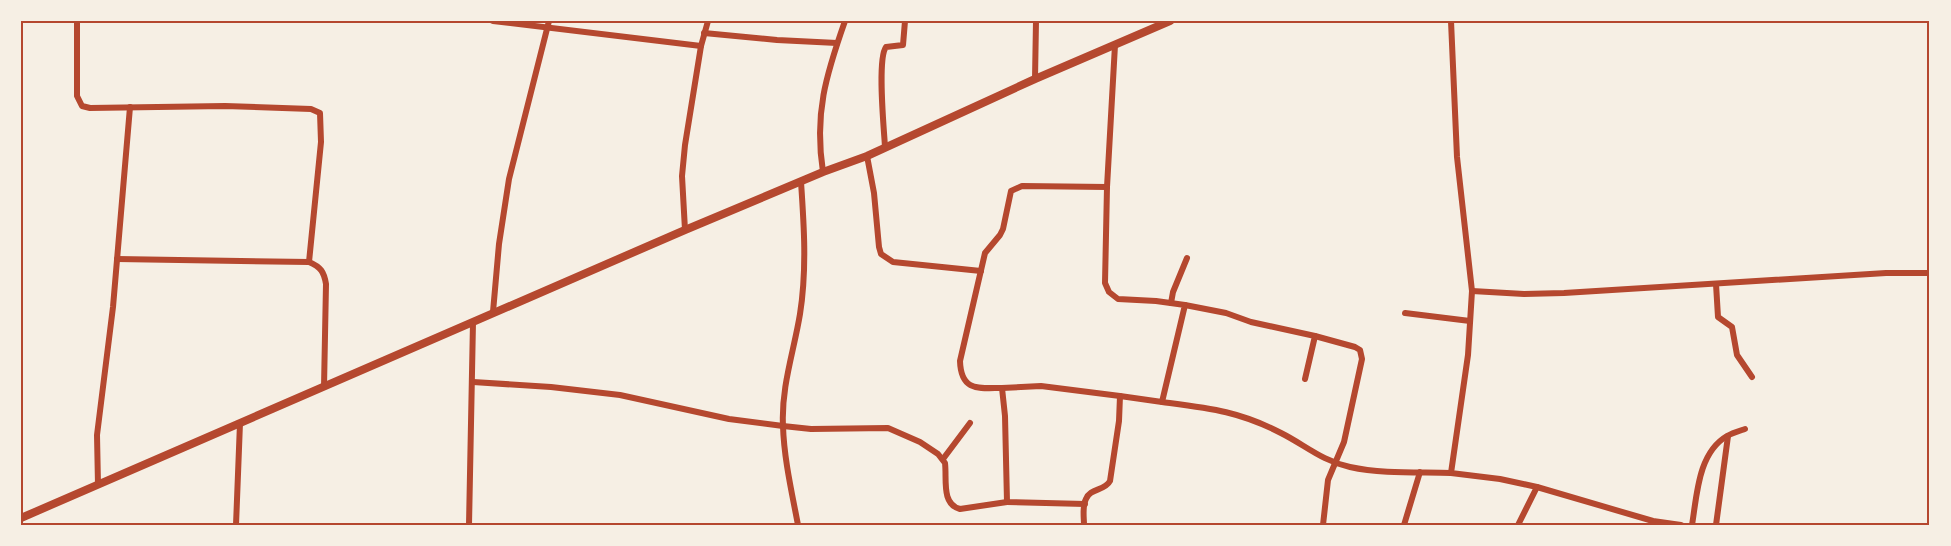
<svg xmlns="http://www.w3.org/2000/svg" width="1951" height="546" font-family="Roboto,sans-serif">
  <rect width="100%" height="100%" fill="#f6efe4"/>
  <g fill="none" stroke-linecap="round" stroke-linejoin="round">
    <g stroke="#b5482f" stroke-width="6">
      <polyline points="77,21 77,96 82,106 90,108 225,106 311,109 320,113 321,142 309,262"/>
      <polyline points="493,21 701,46"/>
      <polyline points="1451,21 1457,157 1472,291 1468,355 1451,473 1500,479 1537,487 1518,525"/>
      <polyline points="704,33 777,40 837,43"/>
      <polyline points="1035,79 1036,21"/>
      <path d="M 885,147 C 884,129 877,59 886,47 L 903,45 L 905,21"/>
      <polyline points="867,156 874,193 879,247 881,254 893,262 981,271"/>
      <path d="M 823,172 C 814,114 826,75 845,21"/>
      <polyline points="685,230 682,176 685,145 701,46 708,21"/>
      <path d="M 117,259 L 309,262 C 321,267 324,272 326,284 L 324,387"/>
      <polyline points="1716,284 1718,317 1732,327 1737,355 1752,377"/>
      <polyline points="1472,291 1524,294 1564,293 1886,273 1930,273"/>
      <polyline points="1171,303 1173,292 1187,258"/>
      <polyline points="1185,305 1226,313 1251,322 1315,336 1305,379"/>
      <polyline points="493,312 499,244 509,179 549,21"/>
      <polyline points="1405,313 1470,321"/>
      <polyline points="1315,336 1355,347 1360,350 1362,359 1344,442 1328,480 1323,525"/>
      <path d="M 473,382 L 551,387 L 620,395 L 729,419 L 783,426 L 811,429 L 888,428 L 920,442 L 938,454 L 945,463 C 947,479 941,504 960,509 L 1007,502"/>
      <polyline points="1002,388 1041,386 1120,396"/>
      <path d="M 1162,402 C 1208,408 1239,411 1281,433 C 1305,445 1322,461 1350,467 C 1382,474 1418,472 1451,473"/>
      <polyline points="943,459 970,423"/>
      <polyline points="98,485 97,435 113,307 130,107"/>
      <polyline points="1537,487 1653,521 1681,525"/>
      <path d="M 1085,504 L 1007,502 L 1005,416 L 1002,388 C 979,388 961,392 960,361 L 985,253 L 1000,235 L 1003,229 L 1011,191 L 1022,186 L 1107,187"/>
      <polyline points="236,525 240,423"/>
      <polyline points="469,525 473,322"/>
      <path d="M 798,525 C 792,493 784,459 783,426 C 781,387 794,351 800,314 C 807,270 804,225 801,182"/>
      <path d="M 1084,525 C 1084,517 1082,506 1086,499 C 1090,488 1105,491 1110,481 L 1119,421 L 1120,396 L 1162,402 L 1185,305 L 1156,301 L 1118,299 L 1109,292 L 1105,283 L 1107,187 L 1115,45"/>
      <polyline points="1404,525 1420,472"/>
      <path d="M 1692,525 C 1697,495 1698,453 1727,436 C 1732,433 1739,431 1745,429"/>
      <polyline points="1716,525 1728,436"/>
    </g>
    <polyline stroke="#b5482f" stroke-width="8" points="21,518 685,230 823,172 867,156 1035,79 1170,21"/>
  </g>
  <rect width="1951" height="546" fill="none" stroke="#f6efe4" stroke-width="45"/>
  <rect x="22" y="22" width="1906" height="502" fill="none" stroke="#b5482f" stroke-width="2"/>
</svg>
